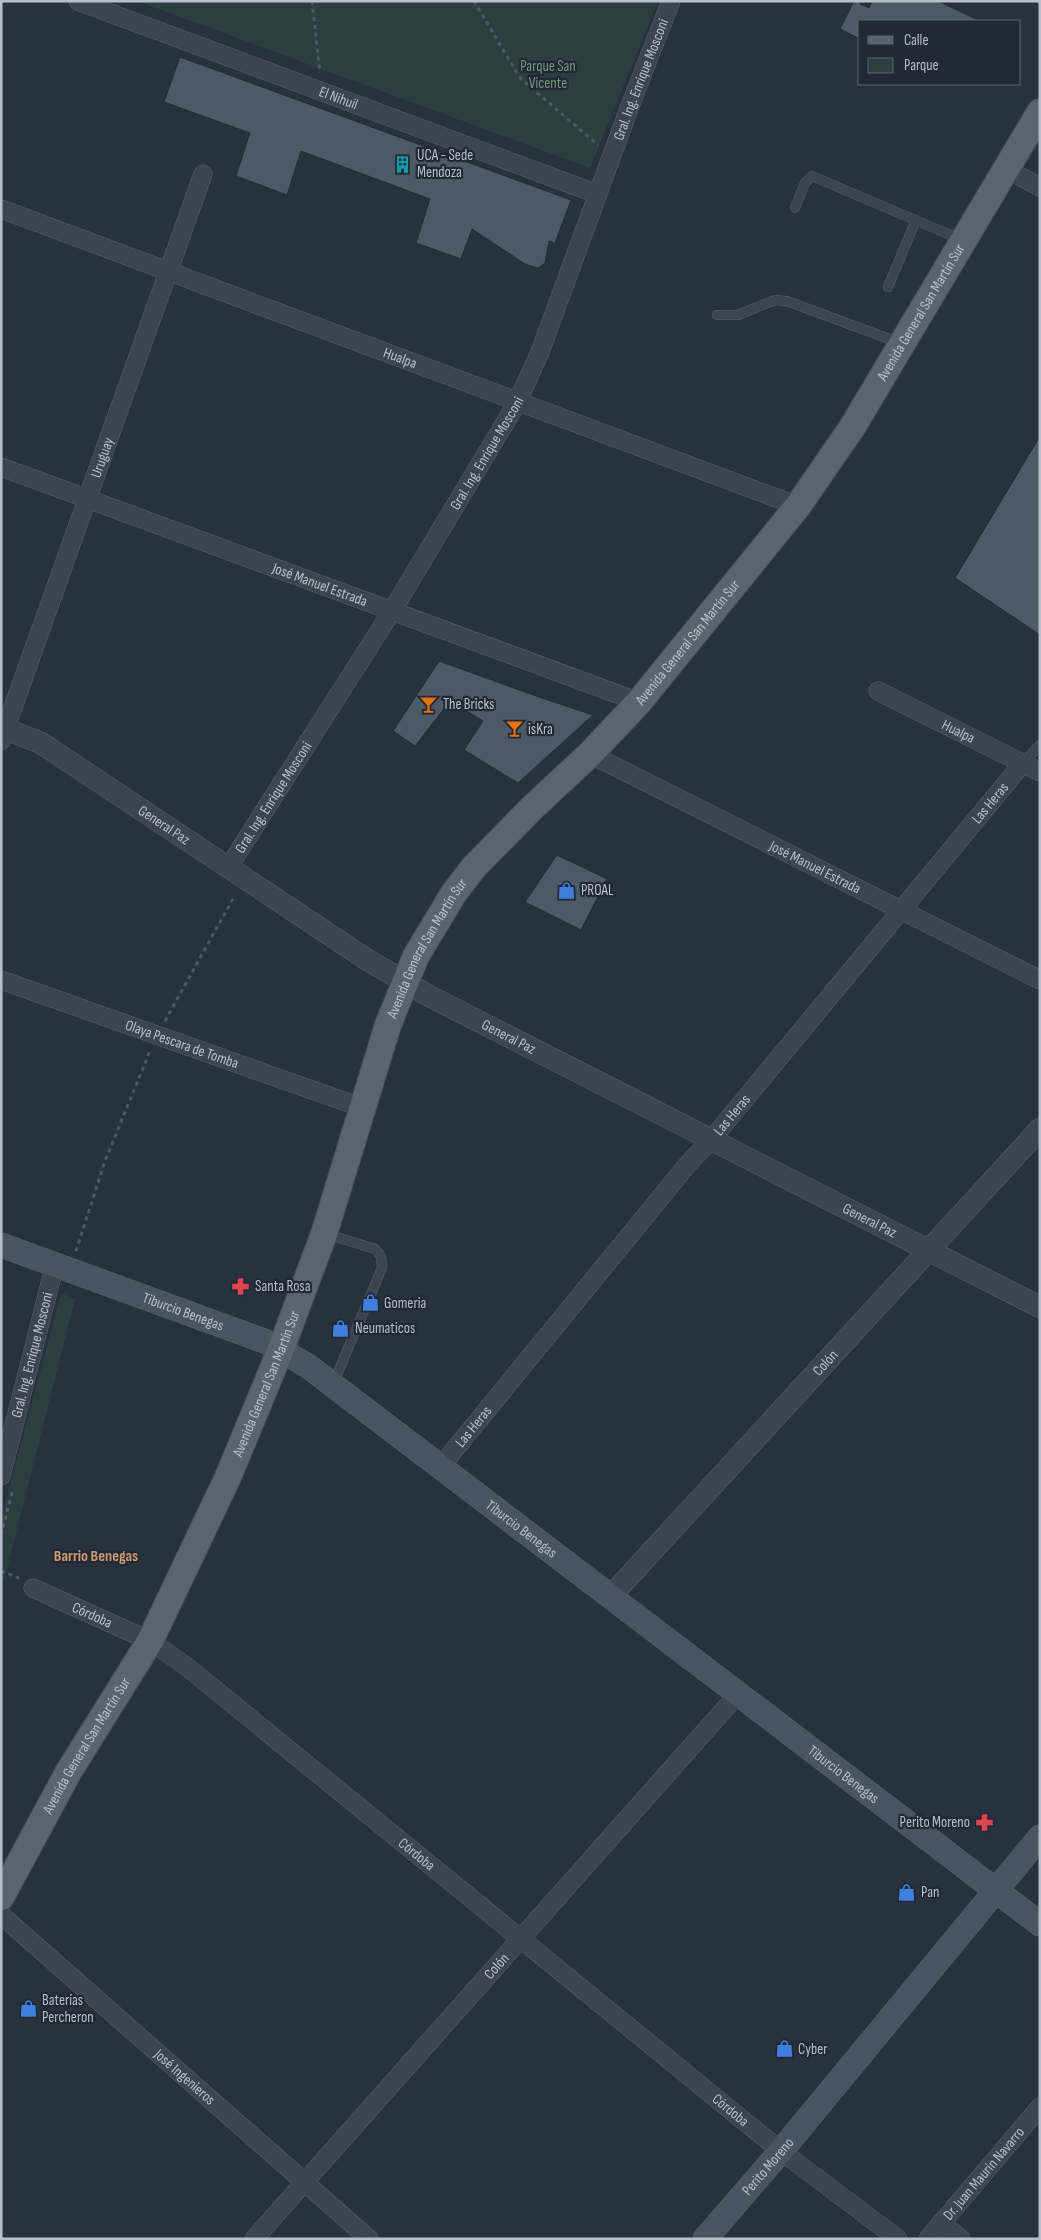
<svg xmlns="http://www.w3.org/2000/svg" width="1041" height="2240" font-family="'Sofia Sans Condensed',sans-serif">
  <rect width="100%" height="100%" fill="#28323f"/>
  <g fill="#2b3f41">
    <polygon points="137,1 658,1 590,168"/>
    <polygon points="61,1293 75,1299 1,1593 1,1519"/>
  </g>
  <g fill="#4e5968" stroke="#232b37">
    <polygon points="854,1 860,1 860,4 869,8 872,1 938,1 980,21 860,21 860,39 840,29"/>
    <polygon points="180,57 571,200 555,243 549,241 545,263 538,268 525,264 472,229 461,259 416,243 430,199 301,151 287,195 236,176 250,133 164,102"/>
    <polygon points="1040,436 1040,635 955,578"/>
    <polygon points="439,661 536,696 593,715 518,783 464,750 483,721 450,701 415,746 393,731"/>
    <polygon points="557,855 607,879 581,930 525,902"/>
  </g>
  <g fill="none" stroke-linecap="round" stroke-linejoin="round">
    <defs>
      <g id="service">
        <polyline points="795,208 805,183 812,176 962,240"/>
        <polyline points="888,287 916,220"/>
        <polyline points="717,315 738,315 775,300 787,301 900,343"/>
        <polyline points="1023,763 1040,745"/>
        <polyline points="327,1234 375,1249 381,1256 382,1268 333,1384"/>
      </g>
      <g id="minor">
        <path id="s1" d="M 78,1 L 597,194"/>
        <polyline points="1006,169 1040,187"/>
        <path id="s2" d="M 1,209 L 798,506"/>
        <path id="s3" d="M 1,467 L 639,702"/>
        <path id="s4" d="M 878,691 L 1040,772"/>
        <path id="s5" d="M 1,741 L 203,174"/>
        <path id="s6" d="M 590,754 L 1040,980"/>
        <path id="s7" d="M 228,868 L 392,611 L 517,403 L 540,352 L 630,106 L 671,1"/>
        <path id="s8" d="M 1,980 L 363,1108"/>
        <path id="s9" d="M 441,1466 L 688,1164 L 711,1140 L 1023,763"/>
        <path id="s10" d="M 1,1476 L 55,1264"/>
        <path id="s11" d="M 33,1588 L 150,1641 L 186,1666 L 781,2151 L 898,2239"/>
        <path id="s12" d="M 1,1915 L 369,2239"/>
        <polyline points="941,2223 961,2239"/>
        <path id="s13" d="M 254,2239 L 738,1694"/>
        <path id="s14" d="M 928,2239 L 1040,2107"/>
      </g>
      <g id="tertiary">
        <path id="s15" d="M 1,727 L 41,743 L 366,959 L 431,997 L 1040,1307"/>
        <path id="s16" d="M 610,1597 L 1040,1129"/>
      </g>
      <g id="secondary">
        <path id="s17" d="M 1,1245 L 267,1342 L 308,1366 L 1040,1924"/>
        <path id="s18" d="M 705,2239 L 781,2151 L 1040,1837"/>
      </g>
      <g id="primary">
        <path id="s19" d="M 1,1897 L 69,1771 L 150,1641 L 228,1477 L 281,1349 L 324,1234 L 388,1025 L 416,956 L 454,893 L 474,867 L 532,808 L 590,754 L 639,702 L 798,506 L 853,426 L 1040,112"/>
      </g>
    </defs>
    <use href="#service" stroke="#5a626d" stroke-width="10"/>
    <use href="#minor" stroke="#5a626d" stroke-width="19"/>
    <use href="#tertiary" stroke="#5a626d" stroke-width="22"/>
    <use href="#secondary" stroke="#5a626d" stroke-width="25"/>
    <use href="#primary" stroke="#454d59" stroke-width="28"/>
    <g stroke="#4a5c5f" stroke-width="3" stroke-dasharray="4 4" stroke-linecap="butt">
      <polyline points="312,1 320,73"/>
      <polyline points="474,1 520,78 598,145"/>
      <polyline points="165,1021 235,895"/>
      <polyline points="76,1251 105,1161 150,1051"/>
      <polyline points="1,1535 13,1489"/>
      <polyline points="1,1571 19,1578"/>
    </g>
    <use href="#service" stroke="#3c444f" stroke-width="9"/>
    <use href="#minor" stroke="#3c444f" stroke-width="18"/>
    <use href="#tertiary" stroke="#3c444f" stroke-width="21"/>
    <use href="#secondary" stroke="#4a5362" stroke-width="24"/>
    <use href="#primary" stroke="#5a636f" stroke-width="26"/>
  </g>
  <defs>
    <symbol id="building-bare" viewBox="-9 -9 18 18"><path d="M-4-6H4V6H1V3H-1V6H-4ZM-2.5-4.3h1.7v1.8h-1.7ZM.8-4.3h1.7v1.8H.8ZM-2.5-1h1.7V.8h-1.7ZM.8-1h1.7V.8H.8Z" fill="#0f9aa8" stroke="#212935" stroke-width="2.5" paint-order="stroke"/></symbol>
    <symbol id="bar-bare" viewBox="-9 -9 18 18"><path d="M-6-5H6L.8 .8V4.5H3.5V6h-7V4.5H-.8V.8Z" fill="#e8710a" stroke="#212935" stroke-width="2.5" paint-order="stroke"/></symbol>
    <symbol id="shop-bare" viewBox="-9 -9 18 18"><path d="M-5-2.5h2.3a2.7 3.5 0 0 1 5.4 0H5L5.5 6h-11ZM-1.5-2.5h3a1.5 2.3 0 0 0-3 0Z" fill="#3f7fe0" stroke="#212935" stroke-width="2.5" paint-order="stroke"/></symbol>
    <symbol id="pharmacy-bare" viewBox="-9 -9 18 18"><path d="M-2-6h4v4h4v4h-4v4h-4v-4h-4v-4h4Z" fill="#e0444e" stroke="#212935" stroke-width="2.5" paint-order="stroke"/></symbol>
  </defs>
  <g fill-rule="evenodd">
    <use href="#building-bare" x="390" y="152" width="25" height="25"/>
    <use href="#bar-bare" x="416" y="692" width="25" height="25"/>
    <use href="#bar-bare" x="502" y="716" width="25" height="25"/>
    <use href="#shop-bare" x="554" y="878" width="25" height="25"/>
    <use href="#pharmacy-bare" x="228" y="1274" width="25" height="25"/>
    <use href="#shop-bare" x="358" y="1290" width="25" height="25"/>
    <use href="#shop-bare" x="328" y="1316" width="25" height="25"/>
    <use href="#pharmacy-bare" x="972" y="1810" width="25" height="25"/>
    <use href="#shop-bare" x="894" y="1880" width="25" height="25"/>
    <use href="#shop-bare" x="16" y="1996" width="25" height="25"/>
    <use href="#shop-bare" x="772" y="2036" width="25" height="25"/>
  </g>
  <g text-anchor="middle" stroke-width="4.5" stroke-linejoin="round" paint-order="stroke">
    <g font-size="15" fill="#71997b" stroke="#212935">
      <text x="548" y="71">Parque San<tspan x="548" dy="17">Vicente</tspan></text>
    </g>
    <g font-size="15" fill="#b8bfca" stroke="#212935">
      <text dy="5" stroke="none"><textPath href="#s7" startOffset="894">Gral. Ing. Enrique Mosconi</textPath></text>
      <text dy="5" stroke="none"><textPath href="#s1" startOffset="278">El Nihuil</textPath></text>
      <text dy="5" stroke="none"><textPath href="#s19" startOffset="1854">Avenida General San Martín Sur</textPath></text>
      <text dy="5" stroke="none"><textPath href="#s2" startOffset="426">Hualpa</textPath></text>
      <text dy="5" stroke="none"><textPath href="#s7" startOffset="489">Gral. Ing. Enrique Mosconi</textPath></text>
      <text dy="5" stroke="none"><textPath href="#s5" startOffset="301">Uruguay</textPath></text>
      <text dy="5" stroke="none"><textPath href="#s3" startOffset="340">José Manuel Estrada</textPath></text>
      <text dy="5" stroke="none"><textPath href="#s19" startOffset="1449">Avenida General San Martín Sur</textPath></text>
      <text dy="5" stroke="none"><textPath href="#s4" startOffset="90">Hualpa</textPath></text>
      <text dy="5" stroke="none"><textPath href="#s7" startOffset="84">Gral. Ing. Enrique Mosconi</textPath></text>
      <text dy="5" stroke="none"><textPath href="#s9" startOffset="861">Las Heras</textPath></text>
      <text dy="5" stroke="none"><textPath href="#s15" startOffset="191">General Paz</textPath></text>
      <text dy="5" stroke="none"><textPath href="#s6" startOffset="252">José Manuel Estrada</textPath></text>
      <text dy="5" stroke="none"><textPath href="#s19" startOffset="1044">Avenida General San Martín Sur</textPath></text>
      <text dy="5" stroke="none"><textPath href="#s15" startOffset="596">General Paz</textPath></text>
      <text dy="5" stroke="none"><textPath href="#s8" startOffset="192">Olaya Pescara de Tomba</textPath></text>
      <text dy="5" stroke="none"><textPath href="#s9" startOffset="456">Las Heras</textPath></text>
      <text dy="5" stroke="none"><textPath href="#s15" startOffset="1001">General Paz</textPath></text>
      <text dy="5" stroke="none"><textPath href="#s17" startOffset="194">Tiburcio Benegas</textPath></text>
      <text dy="5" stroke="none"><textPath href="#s10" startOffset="125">Gral. Ing. Enrique Mosconi</textPath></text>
      <text dy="5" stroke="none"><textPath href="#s16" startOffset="318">Colón</textPath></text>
      <text dy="5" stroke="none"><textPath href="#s19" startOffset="579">Avenida General San Martín Sur</textPath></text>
      <text dy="5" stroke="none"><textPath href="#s9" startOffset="51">Las Heras</textPath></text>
      <text dy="5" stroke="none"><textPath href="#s17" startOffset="599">Tiburcio Benegas</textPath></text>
      <text dy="5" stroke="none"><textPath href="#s11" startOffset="65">Córdoba</textPath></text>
      <text dy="5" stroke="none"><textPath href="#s19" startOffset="174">Avenida General San Martín Sur</textPath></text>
      <text dy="5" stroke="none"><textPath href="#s17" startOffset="1004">Tiburcio Benegas</textPath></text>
      <text dy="5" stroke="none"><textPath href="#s11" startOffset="470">Córdoba</textPath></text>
      <text dy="5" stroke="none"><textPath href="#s13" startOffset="365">Colón</textPath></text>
      <text dy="5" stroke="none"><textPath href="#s12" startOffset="245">José Ingenieros</textPath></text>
      <text dy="5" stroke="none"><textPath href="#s11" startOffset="875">Córdoba</textPath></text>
      <text dy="5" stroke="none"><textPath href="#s18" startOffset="96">Perito Moreno</textPath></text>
      <text dy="5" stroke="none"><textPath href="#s14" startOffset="86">Dr. Juan Maurín Navarro</textPath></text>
    </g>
    <g font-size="15" fill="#b8bfca" stroke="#212935" text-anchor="start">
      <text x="417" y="160">UCA - Sede<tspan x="417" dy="17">Mendoza</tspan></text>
      <text x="443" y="709">The Bricks</text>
      <text x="528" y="734">isKra</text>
      <text x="581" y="895">PROAL</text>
      <text x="255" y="1291">Santa Rosa</text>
      <text x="384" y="1308">Gomeria</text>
      <text x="355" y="1333">Neumaticos</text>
      <text x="970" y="1827" text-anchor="end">Perito Moreno</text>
      <text x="921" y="1897">Pan</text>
      <text x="42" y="2005">Baterías<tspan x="42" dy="17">Percheron</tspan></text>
      <text x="798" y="2054">Cyber</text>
    </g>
    <g font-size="16" font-weight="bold" fill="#ce9a6f" stroke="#212935">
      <text x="96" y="1561">Barrio Benegas</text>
    </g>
  </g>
  <rect width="1041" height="2240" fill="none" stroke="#b8bfca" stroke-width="5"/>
  <rect x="858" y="20" width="162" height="65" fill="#212935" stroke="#5d6571"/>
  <rect x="868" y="36" width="25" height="8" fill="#5a636f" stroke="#5d6571"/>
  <text x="904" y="45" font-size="15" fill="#b8bfca">Calle</text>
  <rect x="868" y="58" width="25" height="15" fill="#2b3f41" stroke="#5d6571"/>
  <text x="904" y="70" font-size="15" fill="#b8bfca">Parque</text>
</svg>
